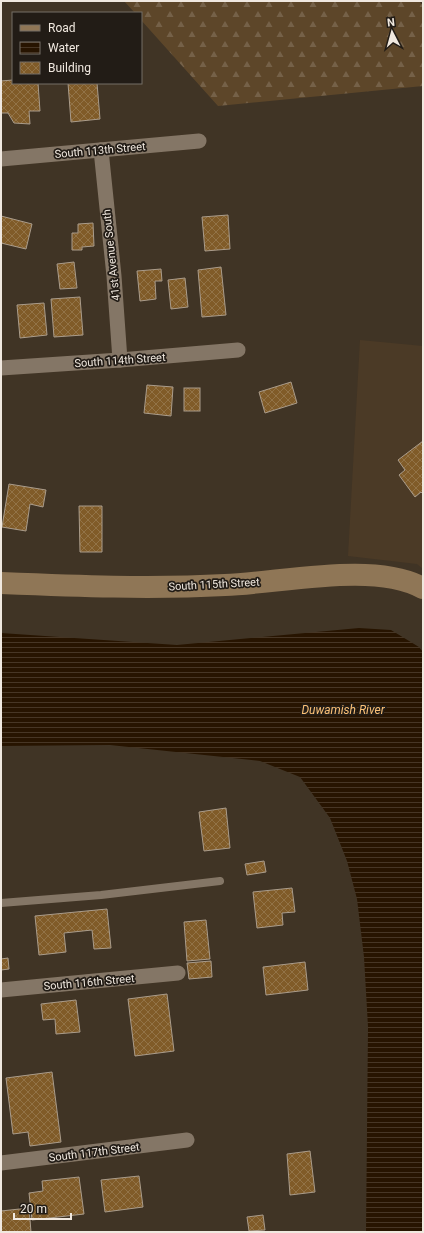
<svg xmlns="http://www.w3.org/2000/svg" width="424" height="1233" font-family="Roboto,sans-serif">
  <defs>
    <pattern id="forest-firs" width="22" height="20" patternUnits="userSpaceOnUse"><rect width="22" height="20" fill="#5d4629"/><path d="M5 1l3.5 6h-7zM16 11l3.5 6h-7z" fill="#756148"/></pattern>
    <pattern id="water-rules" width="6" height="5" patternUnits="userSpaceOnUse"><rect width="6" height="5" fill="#271400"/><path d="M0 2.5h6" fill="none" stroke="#473625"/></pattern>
    <pattern id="building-cross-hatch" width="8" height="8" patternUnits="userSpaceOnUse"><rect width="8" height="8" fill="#805b28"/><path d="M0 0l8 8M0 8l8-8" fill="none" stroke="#927347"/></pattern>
  </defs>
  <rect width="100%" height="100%" fill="#403425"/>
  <polygon fill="#4b3a26" points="360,340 423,346 423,569 417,564 348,556"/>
  <polygon fill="url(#forest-firs)" points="124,1 419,1 423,6 423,86 218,106 141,20 141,13 135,13"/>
  <polygon fill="url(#water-rules)" points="359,628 391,630 419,647 423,652 423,1232 366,1232 368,1027 364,957 357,899 347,861 330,818 300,777 260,761 110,745 1,746 1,633 177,645"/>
  <g fill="url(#building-cross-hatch)" stroke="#aa9c8b">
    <polygon points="13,80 13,83 38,83 40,111 29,111 30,124 14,123 8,113 1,113 1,81"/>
    <polygon points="68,83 97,83 100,119 71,122"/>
    <polygon points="228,215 230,249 205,251 202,217"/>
    <polygon points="1,216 32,224 26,249 1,243"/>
    <polygon points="93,223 94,246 82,247 82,250 72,250 72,233 78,233 78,224"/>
    <polygon points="74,262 77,288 60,289 57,264"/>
    <polygon points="221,267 226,315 202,317 198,270"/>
    <polygon points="161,269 162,281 155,281 156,299 140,301 137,271"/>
    <polygon points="185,278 188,307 171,309 168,280"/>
    <polygon points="80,297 83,335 54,337 51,299"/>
    <polygon points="44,303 47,335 20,338 17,305"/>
    <polygon points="291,382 297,403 265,413 259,392"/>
    <polygon points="147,385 173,387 171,416 144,413"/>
    <rect x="184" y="388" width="16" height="23"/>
    <polygon points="423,441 423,494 421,492 415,497 399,475 405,470 398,460"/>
    <polygon points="9,484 46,490 43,507 30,504 26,531 2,527"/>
    <polygon points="79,506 102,506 102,552 80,552"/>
    <polygon points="226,808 230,848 204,851 199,812"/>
    <polygon points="264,861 266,872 247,875 245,864"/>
    <polygon points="292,888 295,912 282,913 283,925 257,928 253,892"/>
    <polygon points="107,909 111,948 94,949 92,930 64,933 66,952 39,955 35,916"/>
    <polygon points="206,920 210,959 187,961 184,922"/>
    <polygon points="8,958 9,969 1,970 1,959"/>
    <polygon points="211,961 212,977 189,979 187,963"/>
    <polygon points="305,962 308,990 266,995 263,967"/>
    <polygon points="167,994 174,1051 135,1056 128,999"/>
    <polygon points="76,1000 80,1032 56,1034 55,1019 43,1020 41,1004"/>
    <polygon points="52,1072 61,1142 30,1146 28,1132 13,1134 6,1078"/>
    <polygon points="310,1151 315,1192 290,1195 287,1154"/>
    <polygon points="139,1176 143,1207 105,1212 101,1180"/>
    <polygon points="79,1177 84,1214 32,1220 29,1193 43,1191 42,1181"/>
    <polygon points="29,1208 31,1232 1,1232 1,1211"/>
    <polygon points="263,1215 265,1230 249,1231 247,1217"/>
  </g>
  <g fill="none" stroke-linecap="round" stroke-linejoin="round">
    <polyline stroke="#847666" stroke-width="8" points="1,903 101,895 220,881"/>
    <g stroke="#847666" stroke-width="15">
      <polyline points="101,150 114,276 120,360"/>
      <polyline points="1,159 199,141"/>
      <polyline points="1,368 120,360 238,350"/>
      <polyline points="1,990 178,973"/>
      <polyline points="1,1163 187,1140"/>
    </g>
    <path stroke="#8f7656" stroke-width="22" d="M 1,583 C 75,586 151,589 225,585 C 281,583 374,561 423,588"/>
  </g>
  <g text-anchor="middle" stroke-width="3.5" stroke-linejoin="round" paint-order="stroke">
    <g font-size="11" fill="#f0e8df" stroke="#221c16">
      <text transform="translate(100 150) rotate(-5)" y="4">South 113th Street</text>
      <text transform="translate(111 255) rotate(-96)" y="4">41st Avenue South</text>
      <text transform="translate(120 360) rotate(-4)" y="4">South 114th Street</text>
      <text transform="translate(214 584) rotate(-3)" y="4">South 115th Street</text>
      <text transform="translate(89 982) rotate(-5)" y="4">South 116th Street</text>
      <text transform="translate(94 1152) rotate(-7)" y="4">South 117th Street</text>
    </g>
    <g font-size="12" font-style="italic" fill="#fbc177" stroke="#221c16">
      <text x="343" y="714">Duwamish River</text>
    </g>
  </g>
  <rect width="424" height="1233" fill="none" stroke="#f0e8df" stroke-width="4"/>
  <rect x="12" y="12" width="130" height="72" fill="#221c16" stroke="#746e66"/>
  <rect x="20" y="25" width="20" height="6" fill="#8f7656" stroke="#746e66"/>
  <text x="48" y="32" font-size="12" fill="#f0e8df">Road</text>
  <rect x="20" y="42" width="20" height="12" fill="url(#water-rules)" stroke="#746e66"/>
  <text x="48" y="52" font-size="12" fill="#f0e8df">Water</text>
  <rect x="20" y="62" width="20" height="12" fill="url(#building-cross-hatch)" stroke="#746e66"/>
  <text x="48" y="72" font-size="12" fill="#f0e8df">Building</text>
  <g transform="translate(392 32) rotate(354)" stroke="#221c16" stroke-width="3" paint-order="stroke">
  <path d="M0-3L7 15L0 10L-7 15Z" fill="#f0e8df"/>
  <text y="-6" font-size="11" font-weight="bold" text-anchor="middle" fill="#f0e8df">N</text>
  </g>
  <path d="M14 1213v6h57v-6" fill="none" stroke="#f0e8df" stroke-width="2"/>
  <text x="20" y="1213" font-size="12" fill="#f0e8df" stroke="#221c16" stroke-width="3" paint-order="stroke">20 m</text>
</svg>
